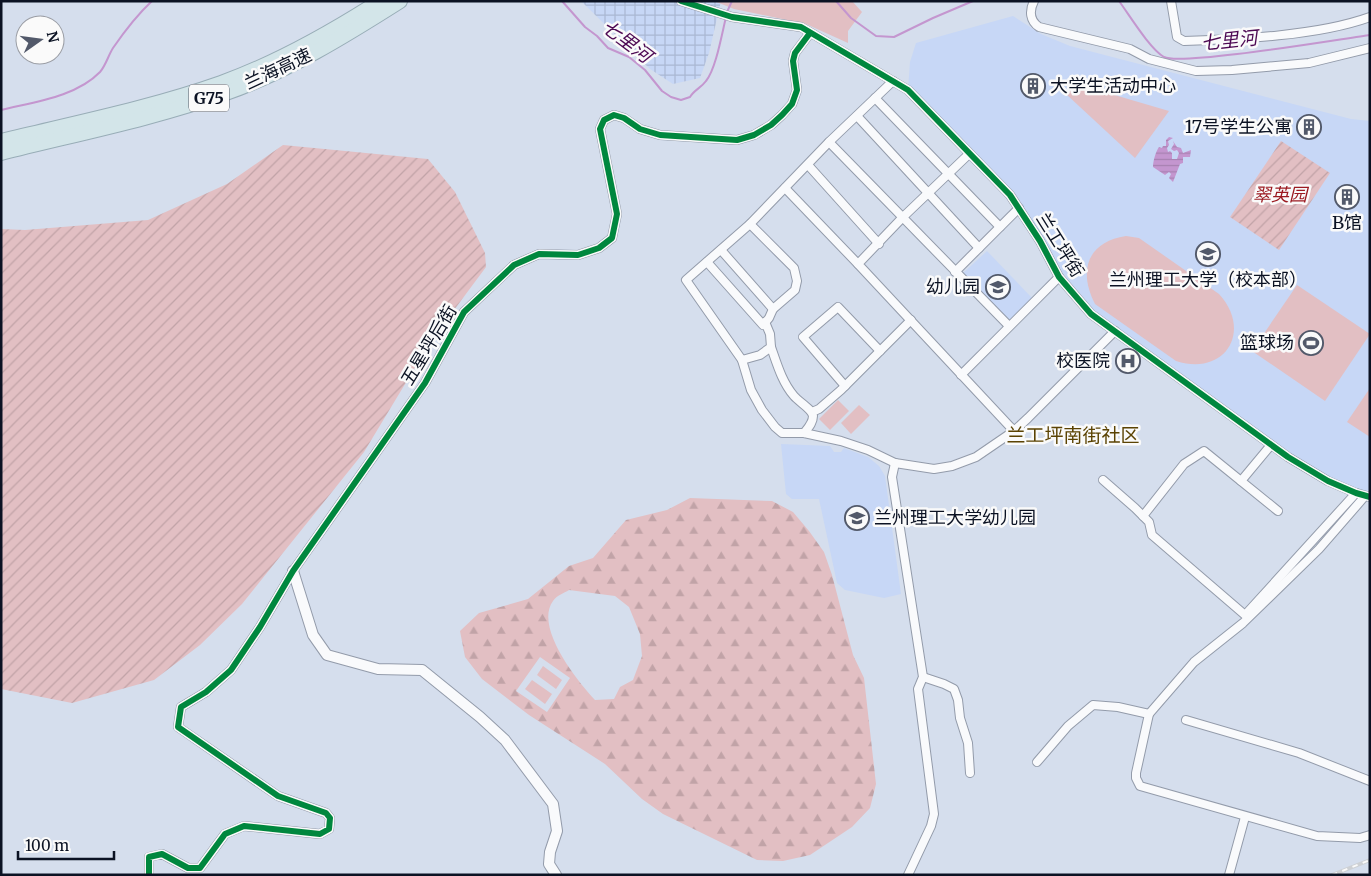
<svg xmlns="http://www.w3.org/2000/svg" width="1371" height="876" font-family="Merriweather,'Noto Sans SC',serif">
  <defs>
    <pattern id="industrial-grid" width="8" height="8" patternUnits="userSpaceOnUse" patternTransform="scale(1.25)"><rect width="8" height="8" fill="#c7d7f6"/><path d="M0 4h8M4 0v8" fill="none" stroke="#aab8d3"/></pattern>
    <pattern id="forest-firs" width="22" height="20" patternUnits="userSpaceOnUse" patternTransform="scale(1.25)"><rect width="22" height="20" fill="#e2bfc3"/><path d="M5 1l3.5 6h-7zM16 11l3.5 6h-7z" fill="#c1a3a7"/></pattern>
    <pattern id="garden-furrows" width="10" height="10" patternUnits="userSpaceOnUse" patternTransform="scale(1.25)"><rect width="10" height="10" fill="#e2bfc3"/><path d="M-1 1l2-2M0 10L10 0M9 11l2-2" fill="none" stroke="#c1a3a7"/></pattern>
    <pattern id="water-rules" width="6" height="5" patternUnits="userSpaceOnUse" patternTransform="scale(1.25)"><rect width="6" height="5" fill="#c496cf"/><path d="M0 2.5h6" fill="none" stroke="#a780b1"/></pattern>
  </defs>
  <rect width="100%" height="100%" fill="#d5deed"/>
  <g fill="#c7d7f6">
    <polygon points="1013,16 1041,34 1070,46 1351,119 1370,121 1370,497 1328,481 1091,314 1059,277 1010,195 908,90 910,62 916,43"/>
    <polygon points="987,251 1034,300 1008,324 961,275"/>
    <polygon points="781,444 830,446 834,452 841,452 844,448 868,457 879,466 885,476 901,594 884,598 845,590 837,583 819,499 792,499 786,494"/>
  </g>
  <polygon fill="url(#industrial-grid)" points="581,1 721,1 709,53 700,78 673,84 650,69"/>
  <g fill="#e2bfc3">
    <polygon points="714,1 852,1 862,12 848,31 848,43 806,24 734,9"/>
    <polygon points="1077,84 1169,111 1135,158 1066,94"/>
    <path d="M 1126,236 L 1139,238 L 1219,294 C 1253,331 1225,377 1176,361 L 1095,304 C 1078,271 1087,242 1126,236 Z"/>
    <polygon points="1297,285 1370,334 1325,401 1252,351"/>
    <polygon points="1370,388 1370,437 1347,422"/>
    <polygon points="838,400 849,411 830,430 819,419"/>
    <polygon points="859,405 870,415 851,434 841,423"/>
    <polygon points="543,666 562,680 556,689 537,675"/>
    <polygon points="532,680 552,694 545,704 525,689"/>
  </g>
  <path fill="url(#forest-firs)" fill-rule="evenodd" d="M 690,498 L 772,501 L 793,512 L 809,531 L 824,552 L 832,575 L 853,655 L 864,678 L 876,784 L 870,808 L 852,827 L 810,855 L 783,861 L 757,860 L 663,814 L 642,799 L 605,764 L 529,715 L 482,679 L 465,657 L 460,631 L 479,613 L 528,599 L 569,566 L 593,558 L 626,520 L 667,510 ZM 569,590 L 615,596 L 629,607 L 640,634 L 642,656 L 633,680 L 620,687 L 614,699 L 595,700 C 577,681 534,627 553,601 C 556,596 564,593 569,590 ZM 540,657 L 570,678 L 547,712 L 516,691 Z"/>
  <g fill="url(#garden-furrows)">
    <polygon points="1281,141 1330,173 1279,250 1230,217"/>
    <polygon points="283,145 428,159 455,192 485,253 486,267 431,341 364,452 242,604 200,645 154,680 72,703 1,689 1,229 25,230 148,220 227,184"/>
  </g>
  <path fill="url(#water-rules)" d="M 1169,137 L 1173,138 L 1168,141 L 1169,145 L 1167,148 L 1168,152 L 1170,151 L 1172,153 L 1172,159 L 1177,159 L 1179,153 L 1177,150 L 1174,151 L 1171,149 L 1174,144 L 1173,141 L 1177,147 L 1181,148 L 1183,153 L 1191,150 L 1190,157 L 1183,157 L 1183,163 L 1180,164 L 1173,182 L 1169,178 L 1171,174 L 1169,172 L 1165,175 L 1153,167 C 1153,161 1156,151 1159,147 L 1162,148 L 1163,146 L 1166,146 L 1166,140 Z"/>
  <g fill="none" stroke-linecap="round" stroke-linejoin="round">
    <g stroke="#c496cf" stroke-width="2">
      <path d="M 562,1 L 585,27 L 597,36 L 608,48 L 629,57 L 645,70 L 662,91 L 671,97 L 681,100 L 690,97 C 694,90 701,88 706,81 C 716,69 722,33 726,17"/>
      <polyline points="836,1 851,18 876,36 894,37 933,18 973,1"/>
      <path d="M 1119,1 C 1130,16 1150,49 1164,57 C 1181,66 1340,39 1370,35"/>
      <polyline points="727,12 732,1"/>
      <path d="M 1,110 C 33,102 76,97 100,72 C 106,65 108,56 113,48 C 124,32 137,15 152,1"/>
    </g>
    <defs>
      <g id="street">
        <polyline points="681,1 732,17 801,27 908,90 1010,195 1040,241 1059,277 1091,314 1288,457 1328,481 1356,493 1370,497"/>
        <path d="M 1034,1 C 1029,11 1030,21 1039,27 L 1130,49 L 1149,59 L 1196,71 L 1232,70 L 1309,63 L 1370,48"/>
        <path d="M 1171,1 L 1177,37 L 1184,41 C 1241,39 1317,36 1370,17"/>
        <polyline points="893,81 829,142 750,224 686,280 742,360 751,390 762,410 775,427 782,433 804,433 841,441 868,450 895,463 934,469 952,466 976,457 1014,431"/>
        <polyline points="875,98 1000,227"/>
        <polyline points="857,116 979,248"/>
        <polyline points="829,142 1009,326"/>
        <polyline points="969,154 903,217 858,264 1014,431 1028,418 1115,331"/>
        <polyline points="808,165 879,244"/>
        <polyline points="785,188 858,264"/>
        <polyline points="721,250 773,309 795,290 797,281 794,268 750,224"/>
        <polyline points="707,262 763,325 769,318 773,309"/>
        <polyline points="955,272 1019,208"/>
        <path d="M 771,347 C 777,364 782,382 794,396 C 799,402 812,409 813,416 C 813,423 808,428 804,433"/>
        <polyline points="742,360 760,355 771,347 770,334 765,322"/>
        <polyline points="961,375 1059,277"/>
        <polyline points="845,386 803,337 838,307 880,351"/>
        <polyline points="812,412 819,409 841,390 911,320"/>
        <polyline points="895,463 892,477 923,677 918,689 934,814 931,826 908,875"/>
        <polyline points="1103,480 1135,508 1149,522 1152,535 1245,615 1356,493"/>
        <polyline points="1241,481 1271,445"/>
        <polyline points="1143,516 1184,464 1204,451 1278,511"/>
        <polyline points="923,677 944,684 954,689 958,700 960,718 968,743 970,773"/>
        <polyline points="1149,714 1136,773 1136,778 1140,786 1317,836 1360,838 1370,835"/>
        <polyline points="1186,720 1299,753 1370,781"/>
        <polyline points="1037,762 1068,726 1093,705 1118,707 1149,714 1194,662 1243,623 1319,549 1365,496"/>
        <polyline points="149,875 149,857 162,854 188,868 200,868 225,834 244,826 320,834 329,829 330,818 326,813 278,796 178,727 181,707 206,692 231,670 260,627 293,571 425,383 464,312 514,265 539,254 578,255 599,248 612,238 617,214 600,129 604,120 614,115 624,118 640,129 660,135 737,140 754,135 771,125 782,115 792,104 797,90 793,61 795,53 810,33"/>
        <polyline points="1229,875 1245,817"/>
      </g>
      <polyline id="secondary" points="293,571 313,635 327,655 378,669 422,670 480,717 505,740 553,804 557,831 550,852 549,864 556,875"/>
      <g id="highway">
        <path d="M 1,141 C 75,123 150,108 221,83 C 277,63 330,33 380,1"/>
        <path d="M 1,153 C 76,134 153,119 226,93 C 288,71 345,36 400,1"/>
      </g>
    </defs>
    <use href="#street" stroke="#939baa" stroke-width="10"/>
    <use href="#secondary" stroke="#939baa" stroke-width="12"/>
    <use href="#highway" stroke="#98adb7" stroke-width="16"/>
    <use href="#street" stroke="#f9fafc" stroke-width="8"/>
    <use href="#secondary" stroke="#f9fafc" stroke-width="10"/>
    <use href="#highway" stroke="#d3e5e9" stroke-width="14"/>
    <defs>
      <polyline id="rail" points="1332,875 1370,860"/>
    </defs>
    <use href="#rail" stroke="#cdd0d4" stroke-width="4"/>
    <use href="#rail" stroke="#fafafa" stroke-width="2" stroke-dasharray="5.5" stroke-linecap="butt"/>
    <defs>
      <g id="cycleway">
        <polyline points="681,1 732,17 801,27 908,90 1010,195 1040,241 1059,277 1091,314 1288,457 1328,481 1356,493 1370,497"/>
        <polyline points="149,875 149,857 162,854 188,868 200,868 225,834 244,826 320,834 329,829 330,818 326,813 278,796 178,727 181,707 206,692 231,670 260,627 293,571 425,383 464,312 514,265 539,254 578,255 599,248 612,238 617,214 600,129 604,120 614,115 624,118 640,129 660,135 737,140 754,135 771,125 782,115 792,104 797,90 793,61 795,53 810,33"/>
      </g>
    </defs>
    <use href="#cycleway" stroke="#fafafa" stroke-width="9"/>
    <use href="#cycleway" stroke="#00873e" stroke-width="6"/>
  </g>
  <defs>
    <symbol id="building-ring" viewBox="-11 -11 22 22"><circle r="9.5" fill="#fafafa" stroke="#52596a" stroke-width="1.5"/><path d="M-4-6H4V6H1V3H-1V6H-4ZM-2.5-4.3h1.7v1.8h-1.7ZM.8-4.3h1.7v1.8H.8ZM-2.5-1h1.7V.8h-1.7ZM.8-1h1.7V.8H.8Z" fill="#52596a"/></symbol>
    <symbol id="university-ring" viewBox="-11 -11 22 22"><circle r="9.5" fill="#fafafa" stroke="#52596a" stroke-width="1.5"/><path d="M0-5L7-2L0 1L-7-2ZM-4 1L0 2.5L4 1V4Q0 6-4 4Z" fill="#52596a"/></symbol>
    <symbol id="school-ring" viewBox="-11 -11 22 22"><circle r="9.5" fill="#fafafa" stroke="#52596a" stroke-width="1.5"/><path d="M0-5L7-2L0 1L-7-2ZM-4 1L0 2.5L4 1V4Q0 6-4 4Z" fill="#52596a"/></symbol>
    <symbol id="stadium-ring" viewBox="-11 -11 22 22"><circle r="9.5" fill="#fafafa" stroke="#52596a" stroke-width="1.5"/><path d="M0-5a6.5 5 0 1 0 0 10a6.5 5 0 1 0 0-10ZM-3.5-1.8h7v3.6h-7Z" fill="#52596a"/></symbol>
    <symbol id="hospital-ring" viewBox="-11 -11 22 22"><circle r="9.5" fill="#fafafa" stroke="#52596a" stroke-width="1.5"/><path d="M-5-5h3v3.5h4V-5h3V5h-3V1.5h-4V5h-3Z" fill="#52596a"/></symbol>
  </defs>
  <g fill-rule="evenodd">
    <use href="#building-ring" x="1019" y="72" width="28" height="28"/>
    <use href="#building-ring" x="1295" y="113" width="28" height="28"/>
    <use href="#building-ring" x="1333" y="183" width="28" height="28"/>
    <use href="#university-ring" x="1194" y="240" width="28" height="28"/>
    <use href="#school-ring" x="984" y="273" width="28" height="28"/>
    <use href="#stadium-ring" x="1297" y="329" width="28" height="28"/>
    <use href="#hospital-ring" x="1114" y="347" width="28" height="28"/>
    <use href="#school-ring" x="843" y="504" width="28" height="28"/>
  </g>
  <g text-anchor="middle" stroke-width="5" stroke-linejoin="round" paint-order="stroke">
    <rect fill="#fafafa" stroke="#535864" stroke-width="1" x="189" y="84.5" width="40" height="27" rx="4"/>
    <g font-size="16" font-weight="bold" fill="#0b1223">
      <text x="209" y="104">G75</text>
    </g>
    <g font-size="18" fill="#0b1223" stroke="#fafafa">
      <text transform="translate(278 69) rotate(-25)" y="6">兰海高速</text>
      <text transform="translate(1060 245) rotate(58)" y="6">兰工坪街</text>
      <text transform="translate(429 345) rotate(-59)" y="6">五星坪后街</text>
    </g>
    <g font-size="18" fill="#0b1223" stroke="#fafafa" text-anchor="end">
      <text x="1050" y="92" text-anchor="start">大学生活动中心</text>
      <text x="1292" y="133">17号学生公寓</text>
      <text x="1347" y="229" text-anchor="middle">B馆</text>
      <text x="1208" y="286" text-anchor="middle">兰州理工大学（校本部）</text>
      <text x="980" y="293">幼儿园</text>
      <text x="1294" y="349">篮球场</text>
      <text x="1110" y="367">校医院</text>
      <text x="874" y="524" text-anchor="start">兰州理工大学幼儿园</text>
    </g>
    <g font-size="18" font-style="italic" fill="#9b1a21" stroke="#fafafa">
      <text x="1280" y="201">翠英园</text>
    </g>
    <g font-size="19" font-style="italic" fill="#4d0953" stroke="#fafafa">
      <text transform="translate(1229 40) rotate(-6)" y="7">七里河</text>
      <text transform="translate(627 41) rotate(37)" y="7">七里河</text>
    </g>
    <g font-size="19" fill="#5b4303" stroke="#fafafa">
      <text x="1073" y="442">兰工坪南街社区</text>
    </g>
  </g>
  <rect width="1371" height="876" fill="none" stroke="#0b1223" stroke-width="5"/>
  <g transform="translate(40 40) rotate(76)"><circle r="24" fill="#fafafa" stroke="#9a9da4"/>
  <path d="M0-4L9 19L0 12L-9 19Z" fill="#52596a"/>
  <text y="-8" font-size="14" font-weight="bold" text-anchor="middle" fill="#0b1223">N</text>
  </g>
  <path d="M18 851v8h96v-8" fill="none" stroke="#0b1223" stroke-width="2.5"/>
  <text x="25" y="851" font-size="15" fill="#0b1223" stroke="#fafafa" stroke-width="4" paint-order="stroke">100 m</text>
</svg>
